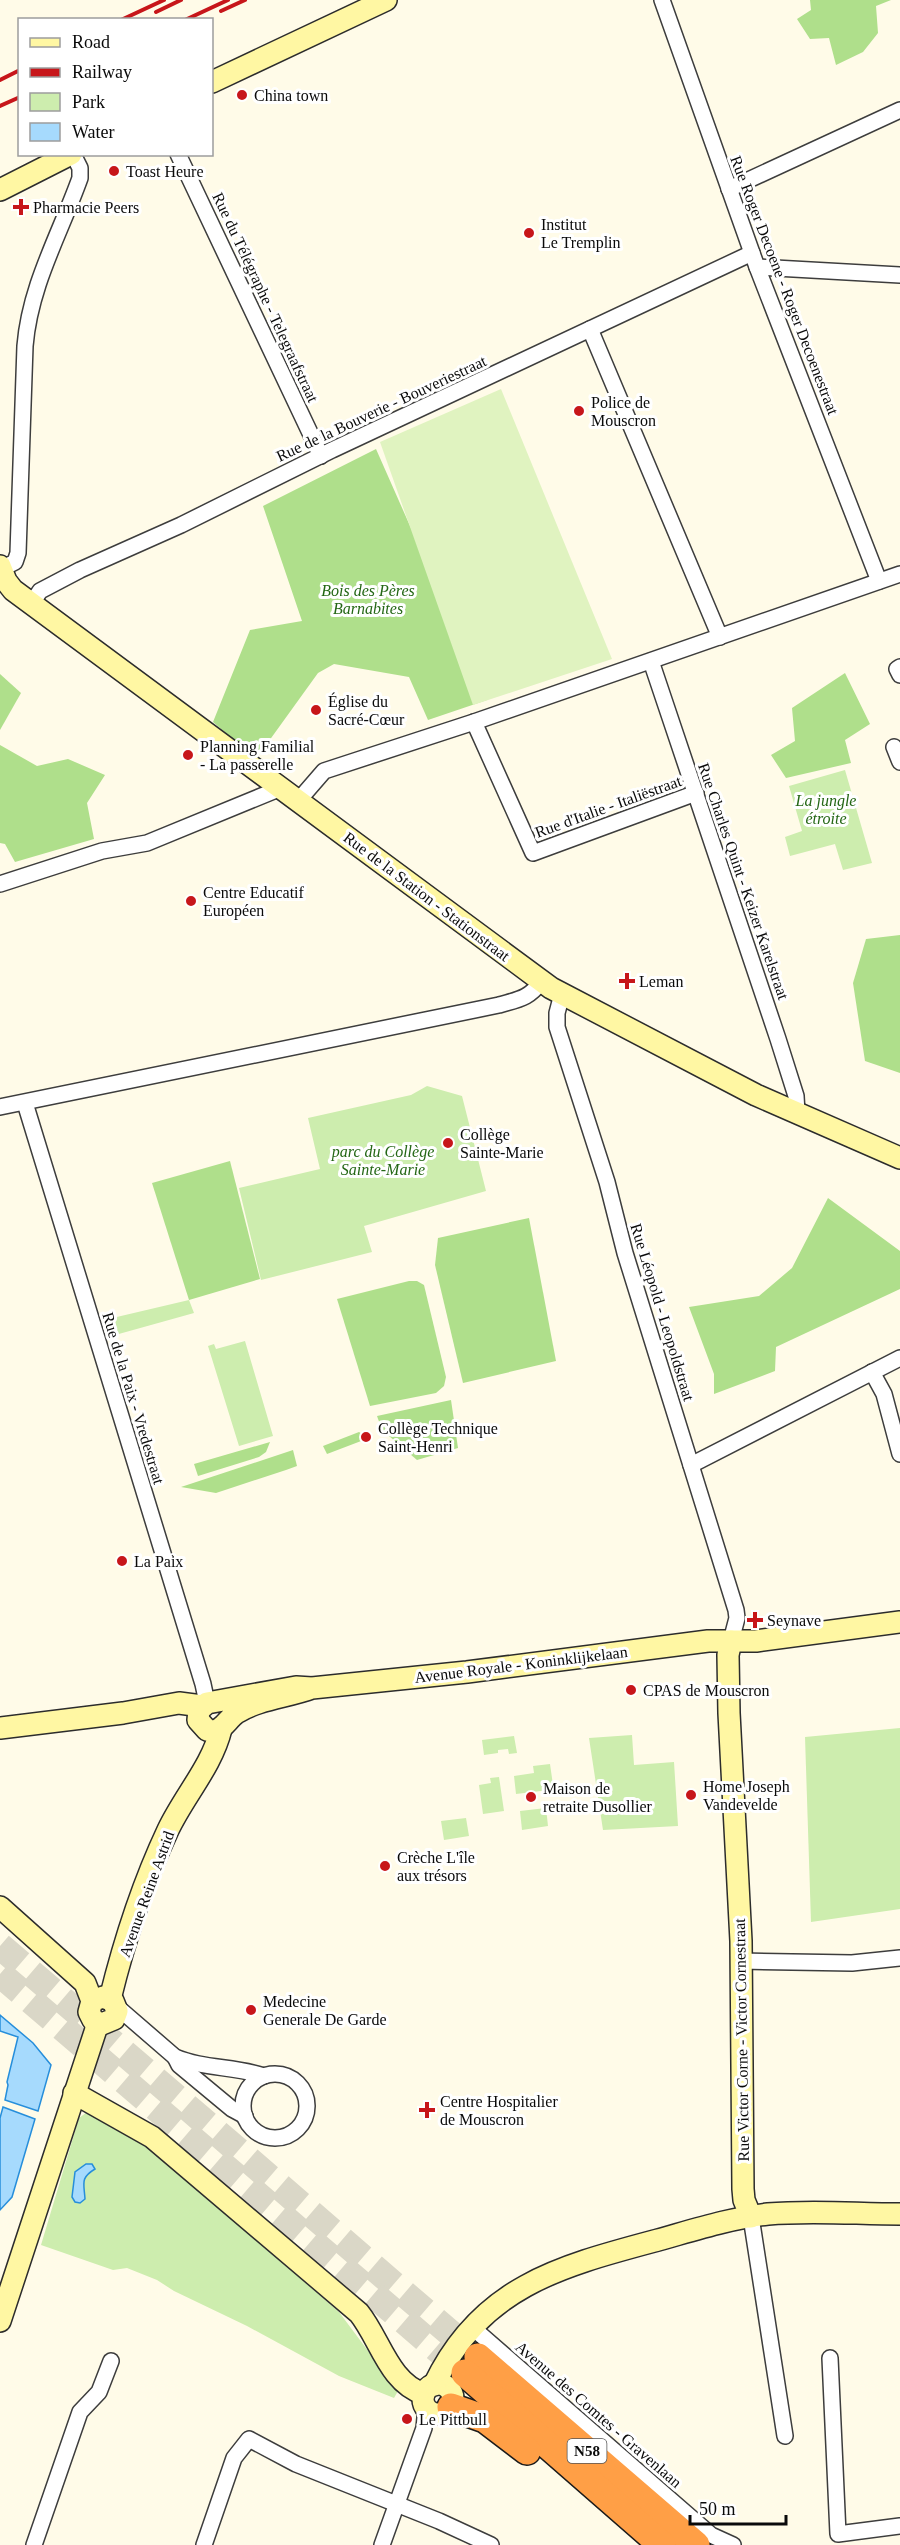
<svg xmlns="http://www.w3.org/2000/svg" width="900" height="2545" font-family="'Times New Roman',serif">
  <rect width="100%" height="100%" fill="#fffbe8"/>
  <g fill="#cdedae">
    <polygon points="845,770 872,863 843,870 835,844 790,856 785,837 802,831 789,786"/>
    <polygon points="427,1086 462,1096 486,1191 364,1226 372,1252 261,1280 239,1188 320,1169 308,1118 411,1095"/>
    <polygon points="189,1300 194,1313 108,1337 104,1320"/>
    <polygon points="245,1341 273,1436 239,1446 208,1346 214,1344 216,1349"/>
    <polygon points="900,1728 900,1909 811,1922 805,1737"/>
    <polygon points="632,1735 634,1765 674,1762 678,1826 603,1830 589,1738"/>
    <polygon points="514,1736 517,1753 509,1754 508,1749 498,1750 498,1753 484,1755 482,1740"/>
    <polygon points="550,1764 554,1792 550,1793 549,1790 516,1794 514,1776 534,1773 533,1766"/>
    <polygon points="499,1777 504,1811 483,1814 479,1785 491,1783 490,1778"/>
    <polygon points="546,1808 548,1826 522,1830 520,1811"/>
    <polygon points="466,1818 469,1836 444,1840 441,1821"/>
    <polygon points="87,2112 145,2143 339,2312 398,2391 394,2398 339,2376 247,2326 174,2291 157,2280 127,2268 113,2270 41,2245 79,2118"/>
  </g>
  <g fill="#afdf8b">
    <polygon points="810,0 891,0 876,6 878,33 863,52 836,65 829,38 810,39 797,19 811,10"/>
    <polygon points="376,449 487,700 428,720 409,677 334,664 318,673 256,759 213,722 250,630 302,621 263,506"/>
    <polygon points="845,673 870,724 845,740 851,763 786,778 771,755 795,741 792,708"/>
    <polygon points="0,674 21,693 0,730"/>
    <polygon points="0,745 37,766 68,759 105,775 87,803 94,839 15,862 5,844 0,843"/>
    <polygon points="900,935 900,1073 865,1061 853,983 866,939"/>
    <polygon points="230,1161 260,1279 189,1300 152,1183"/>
    <polygon points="828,1198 900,1251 900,1289 776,1347 775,1371 714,1394 714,1374 689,1307 759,1296 792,1268"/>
    <polygon points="529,1218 556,1361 463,1383 435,1265 438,1238"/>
    <polygon points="409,1281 417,1281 424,1285 446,1377 444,1386 436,1393 370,1406 337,1299"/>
    <polygon points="451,1400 458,1448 417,1460 382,1430 377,1416"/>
    <polygon points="359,1432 369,1438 327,1454 323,1446"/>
    <polygon points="270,1442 266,1452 259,1457 198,1476 194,1464"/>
    <polygon points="293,1450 297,1466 286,1470 216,1493 181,1487"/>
  </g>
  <polygon fill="#e0f3c0" points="501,389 612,659 473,705 380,442"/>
  <g fill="#a6dafd" stroke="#268edb" stroke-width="1.5">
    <polygon points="0,2015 33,2043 51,2065 38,2111 5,2100 8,2085 7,2082 18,2037 0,2031"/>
    <polygon points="3,2107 35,2119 12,2197 0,2210 0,2118"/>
    <path d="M 86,2164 L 92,2164 L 95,2169 C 80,2178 84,2183 85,2199 L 80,2203 L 75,2202 L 72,2197 L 75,2172 Z"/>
  </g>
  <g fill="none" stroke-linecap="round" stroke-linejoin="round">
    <g stroke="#dad7c7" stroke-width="27" stroke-dasharray="27 14" stroke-linecap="butt">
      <polyline points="0,1946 478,2357"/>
      <polyline points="0,1974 465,2373"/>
    </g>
    <defs>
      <g id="street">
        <polyline points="662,0 757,267 879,581"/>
        <polyline points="178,154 321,456"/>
        <polyline points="729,189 900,110"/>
        <polyline points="757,267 900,275"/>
        <polyline points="590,329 720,637"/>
        <path d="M 1,569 L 15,562 L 18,553 L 25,346 C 30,285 60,234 80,178 L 80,168 L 73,154"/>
        <polyline points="32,603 40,591 80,570 181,525 332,450 752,253"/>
        <polyline points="651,661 778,1039 796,1096 797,1113"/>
        <polyline points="900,667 897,669 900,675"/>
        <polyline points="474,722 533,853 696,793"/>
        <polyline points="894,747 900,762"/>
        <polyline points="298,801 324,771 474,722 900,574"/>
        <polyline points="0,884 102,851 147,843 281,788"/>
        <polyline points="562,994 557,1013 557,1027 607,1182 625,1253 736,1610 737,1618 731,1641"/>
        <polyline points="25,1103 203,1684 207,1703"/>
        <path d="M 0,1107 L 499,1005 C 520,999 528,999 542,981"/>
        <polyline points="872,1372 884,1394 900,1454"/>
        <polyline points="691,1465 900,1358"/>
        <polyline points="741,1961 852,1963 900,1958"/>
        <path d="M 116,2006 L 175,2057 C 203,2069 235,2066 264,2076"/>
        <polyline points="175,2057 179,2065 232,2109 245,2116"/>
        <circle cx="275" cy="2106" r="32"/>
        <polyline points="751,2217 785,2436"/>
        <polyline points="473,2328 711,2535 733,2545"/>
        <polyline points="830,2358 838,2534 900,2526"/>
        <polyline points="34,2545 80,2412 99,2392 111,2361"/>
        <polyline points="204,2545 234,2458 249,2439 296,2464 439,2521 491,2545"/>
        <polyline points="382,2545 424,2428 426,2408"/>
      </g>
      <g id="secondary">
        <polyline points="212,82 386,0"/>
        <polyline points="0,190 71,154"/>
        <polyline points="0,566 6,581 13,590 551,988 756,1095 900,1158"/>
        <polyline points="731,1641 728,1655 729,1713 741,1941 743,2189 744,2200 751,2217"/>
        <path d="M 312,1688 C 288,1697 259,1699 238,1712 C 226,1719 223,1734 207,1730 L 198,1720 L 199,1710 L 207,1703 L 296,1687 L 312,1688 L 467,1672 L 708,1641 L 756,1641 L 900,1622"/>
        <polyline points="0,1728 123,1713 179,1703 202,1706"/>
        <polyline points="0,1907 85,1983 92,2001 89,2012 93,2020 102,2024 114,2019 117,2011 113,2001 103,1997 92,2001"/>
        <path d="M 110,1999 C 124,1942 143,1883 168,1830 C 184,1796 212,1766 221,1729"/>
        <path d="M 74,2093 L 152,2137 L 359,2313 C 380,2339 389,2383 424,2394"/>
        <polyline points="0,2321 98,2023"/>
        <circle cx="438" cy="2399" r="15"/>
        <path d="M 434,2385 C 481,2286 561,2266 658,2240 C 694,2230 731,2218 768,2214 C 811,2210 857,2214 900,2214"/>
      </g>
      <g id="highway">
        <polyline points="478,2357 696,2545"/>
        <polyline points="465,2373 662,2545"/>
        <polyline points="451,2407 485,2419 527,2451"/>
      </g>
    </defs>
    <use href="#street" stroke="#3d3d3d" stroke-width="18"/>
    <use href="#secondary" stroke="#2c2c2c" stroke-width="24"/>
    <use href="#highway" stroke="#1b1b1b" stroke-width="30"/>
    <use href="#street" stroke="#fff" stroke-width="15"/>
    <use href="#secondary" stroke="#fff7a3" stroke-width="21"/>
    <use href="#highway" stroke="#ff9f46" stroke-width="27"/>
    <g stroke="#c7161a" stroke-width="4">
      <polyline points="221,11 245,0"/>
      <polyline points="156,12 181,0"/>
      <polyline points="121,20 164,0"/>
      <polyline points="185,20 228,0"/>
      <polyline points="0,80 20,70"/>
      <polyline points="0,106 20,97"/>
    </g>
  </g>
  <g fill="#c7161a" stroke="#fff" stroke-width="2">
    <circle cx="242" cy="95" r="6"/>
    <circle cx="114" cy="171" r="6"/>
    <path d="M18 198h6v6h6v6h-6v6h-6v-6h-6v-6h6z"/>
    <circle cx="529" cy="233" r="6"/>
    <circle cx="579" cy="411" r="6"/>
    <circle cx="316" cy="710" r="6"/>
    <circle cx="188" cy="755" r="6"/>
    <circle cx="191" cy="901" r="6"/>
    <path d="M624 972h6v6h6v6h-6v6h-6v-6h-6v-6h6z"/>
    <circle cx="448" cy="1143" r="6"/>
    <circle cx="366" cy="1437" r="6"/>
    <circle cx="122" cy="1561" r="6"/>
    <path d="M752 1611h6v6h6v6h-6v6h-6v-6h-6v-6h6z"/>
    <circle cx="631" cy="1690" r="6"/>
    <circle cx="691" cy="1795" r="6"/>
    <circle cx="531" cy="1797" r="6"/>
    <circle cx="385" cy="1866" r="6"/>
    <circle cx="251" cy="2010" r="6"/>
    <path d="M424 2101h6v6h6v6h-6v6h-6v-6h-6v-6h6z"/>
    <circle cx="407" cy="2419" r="6"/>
  </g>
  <g text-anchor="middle" stroke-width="6" stroke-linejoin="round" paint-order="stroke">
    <rect fill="#fff" stroke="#545454" stroke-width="1.5" x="567.5" y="2439" width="39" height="24" rx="4.5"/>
    <g font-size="15" font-weight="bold" fill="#0a0a0a">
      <text x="587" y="2456">N58</text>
    </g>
    <g font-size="16" fill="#0a0a0a" stroke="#fff" text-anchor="start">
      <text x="254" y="101">China town</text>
      <text x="126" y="177">Toast Heure</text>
      <text x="33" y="213">Pharmacie Peers</text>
      <text x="541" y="230">Institut<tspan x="541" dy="18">Le Tremplin</tspan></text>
      <text x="591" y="408">Police de<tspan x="591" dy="18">Mouscron</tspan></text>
      <text x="328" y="707">Église du<tspan x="328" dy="18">Sacré-Cœur</tspan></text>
      <text x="200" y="752">Planning Familial<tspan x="200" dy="18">- La passerelle</tspan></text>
      <text x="203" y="898">Centre Educatif<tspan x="203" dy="18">Européen</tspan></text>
      <text x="639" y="987">Leman</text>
      <text x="460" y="1140">Collège<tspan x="460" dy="18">Sainte-Marie</tspan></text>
      <text x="378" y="1434">Collège Technique<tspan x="378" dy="18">Saint-Henri</tspan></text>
      <text x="134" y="1567">La Paix</text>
      <text x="767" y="1626">Seynave</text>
      <text x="643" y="1696">CPAS de Mouscron</text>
      <text x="703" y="1792">Home Joseph<tspan x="703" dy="18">Vandevelde</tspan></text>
      <text x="543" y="1794">Maison de<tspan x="543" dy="18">retraite Dusollier</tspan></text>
      <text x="397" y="1863">Crèche L'île<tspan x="397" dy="18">aux trésors</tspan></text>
      <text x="263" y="2007">Medecine<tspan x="263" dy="18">Generale De Garde</tspan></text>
      <text x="440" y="2107">Centre Hospitalier<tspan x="440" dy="18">de Mouscron</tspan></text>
      <text x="419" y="2425">Le Pittbull</text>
    </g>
    <g font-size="16" fill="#0a0a0a" stroke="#fff">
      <text transform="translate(785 285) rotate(69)" y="6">Rue Roger Decoene - Roger Decoenestraat</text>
      <text transform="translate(266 297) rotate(65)" y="6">Rue du Télégraphe - Telegraafstraat</text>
      <text transform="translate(381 408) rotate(-25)" y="6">Rue de la Bouverie - Bouveriestraat</text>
      <text transform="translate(608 806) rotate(-20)" y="6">Rue d'Italie - Italiëstraat</text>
      <text transform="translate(744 881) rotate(71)" y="6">Rue Charles Quint - Keizer Karelstraat</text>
      <text transform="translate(427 896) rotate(37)" y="6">Rue de la Station - Stationstraat</text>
      <text transform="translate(663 1312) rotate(73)" y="6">Rue Léopold - Leopoldstraat</text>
      <text transform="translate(134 1398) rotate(73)" y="6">Rue de la Paix - Vredestraat</text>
      <text transform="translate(521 1664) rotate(-7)" y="6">Avenue Royale - Koninklijkelaan</text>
      <text transform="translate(146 1894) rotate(-70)" y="6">Avenue Reine Astrid</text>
      <text transform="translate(741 2040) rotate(-91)" y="6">Rue Victor Corne - Victor Cornestraat</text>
      <text transform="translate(599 2414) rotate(41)" y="6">Avenue des Comtes - Gravenlaan</text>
    </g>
    <g font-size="16" font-style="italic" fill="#246715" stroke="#fff">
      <text x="368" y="596">Bois des Pères<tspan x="368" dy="18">Barnabites</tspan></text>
      <text x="826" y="806">La jungle<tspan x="826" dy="18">étroite</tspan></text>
      <text x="383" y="1157">parc du Collège<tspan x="383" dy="18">Sainte-Marie</tspan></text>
    </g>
  </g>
  <rect x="18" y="18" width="195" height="138" fill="#ffffff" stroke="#9d9d9d" stroke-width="1.5"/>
  <rect x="30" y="38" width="30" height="9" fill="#fff7a3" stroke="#9d9d9d" stroke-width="1.5"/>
  <text x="72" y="48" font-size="18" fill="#0a0a0a">Road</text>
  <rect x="30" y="68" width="30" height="9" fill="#c7161a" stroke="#9d9d9d" stroke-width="1.5"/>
  <text x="72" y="78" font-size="18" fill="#0a0a0a">Railway</text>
  <rect x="30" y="93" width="30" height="18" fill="#cdedae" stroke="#9d9d9d" stroke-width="1.5"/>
  <text x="72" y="108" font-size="18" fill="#0a0a0a">Park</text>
  <rect x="30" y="123" width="30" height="18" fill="#a6dafd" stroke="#9d9d9d" stroke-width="1.5"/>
  <text x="72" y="138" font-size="18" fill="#0a0a0a">Water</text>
  <path d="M690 2515v9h96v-9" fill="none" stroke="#0a0a0a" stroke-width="3"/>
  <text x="699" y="2515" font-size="18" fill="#0a0a0a" stroke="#ffffff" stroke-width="4.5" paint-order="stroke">50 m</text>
</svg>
